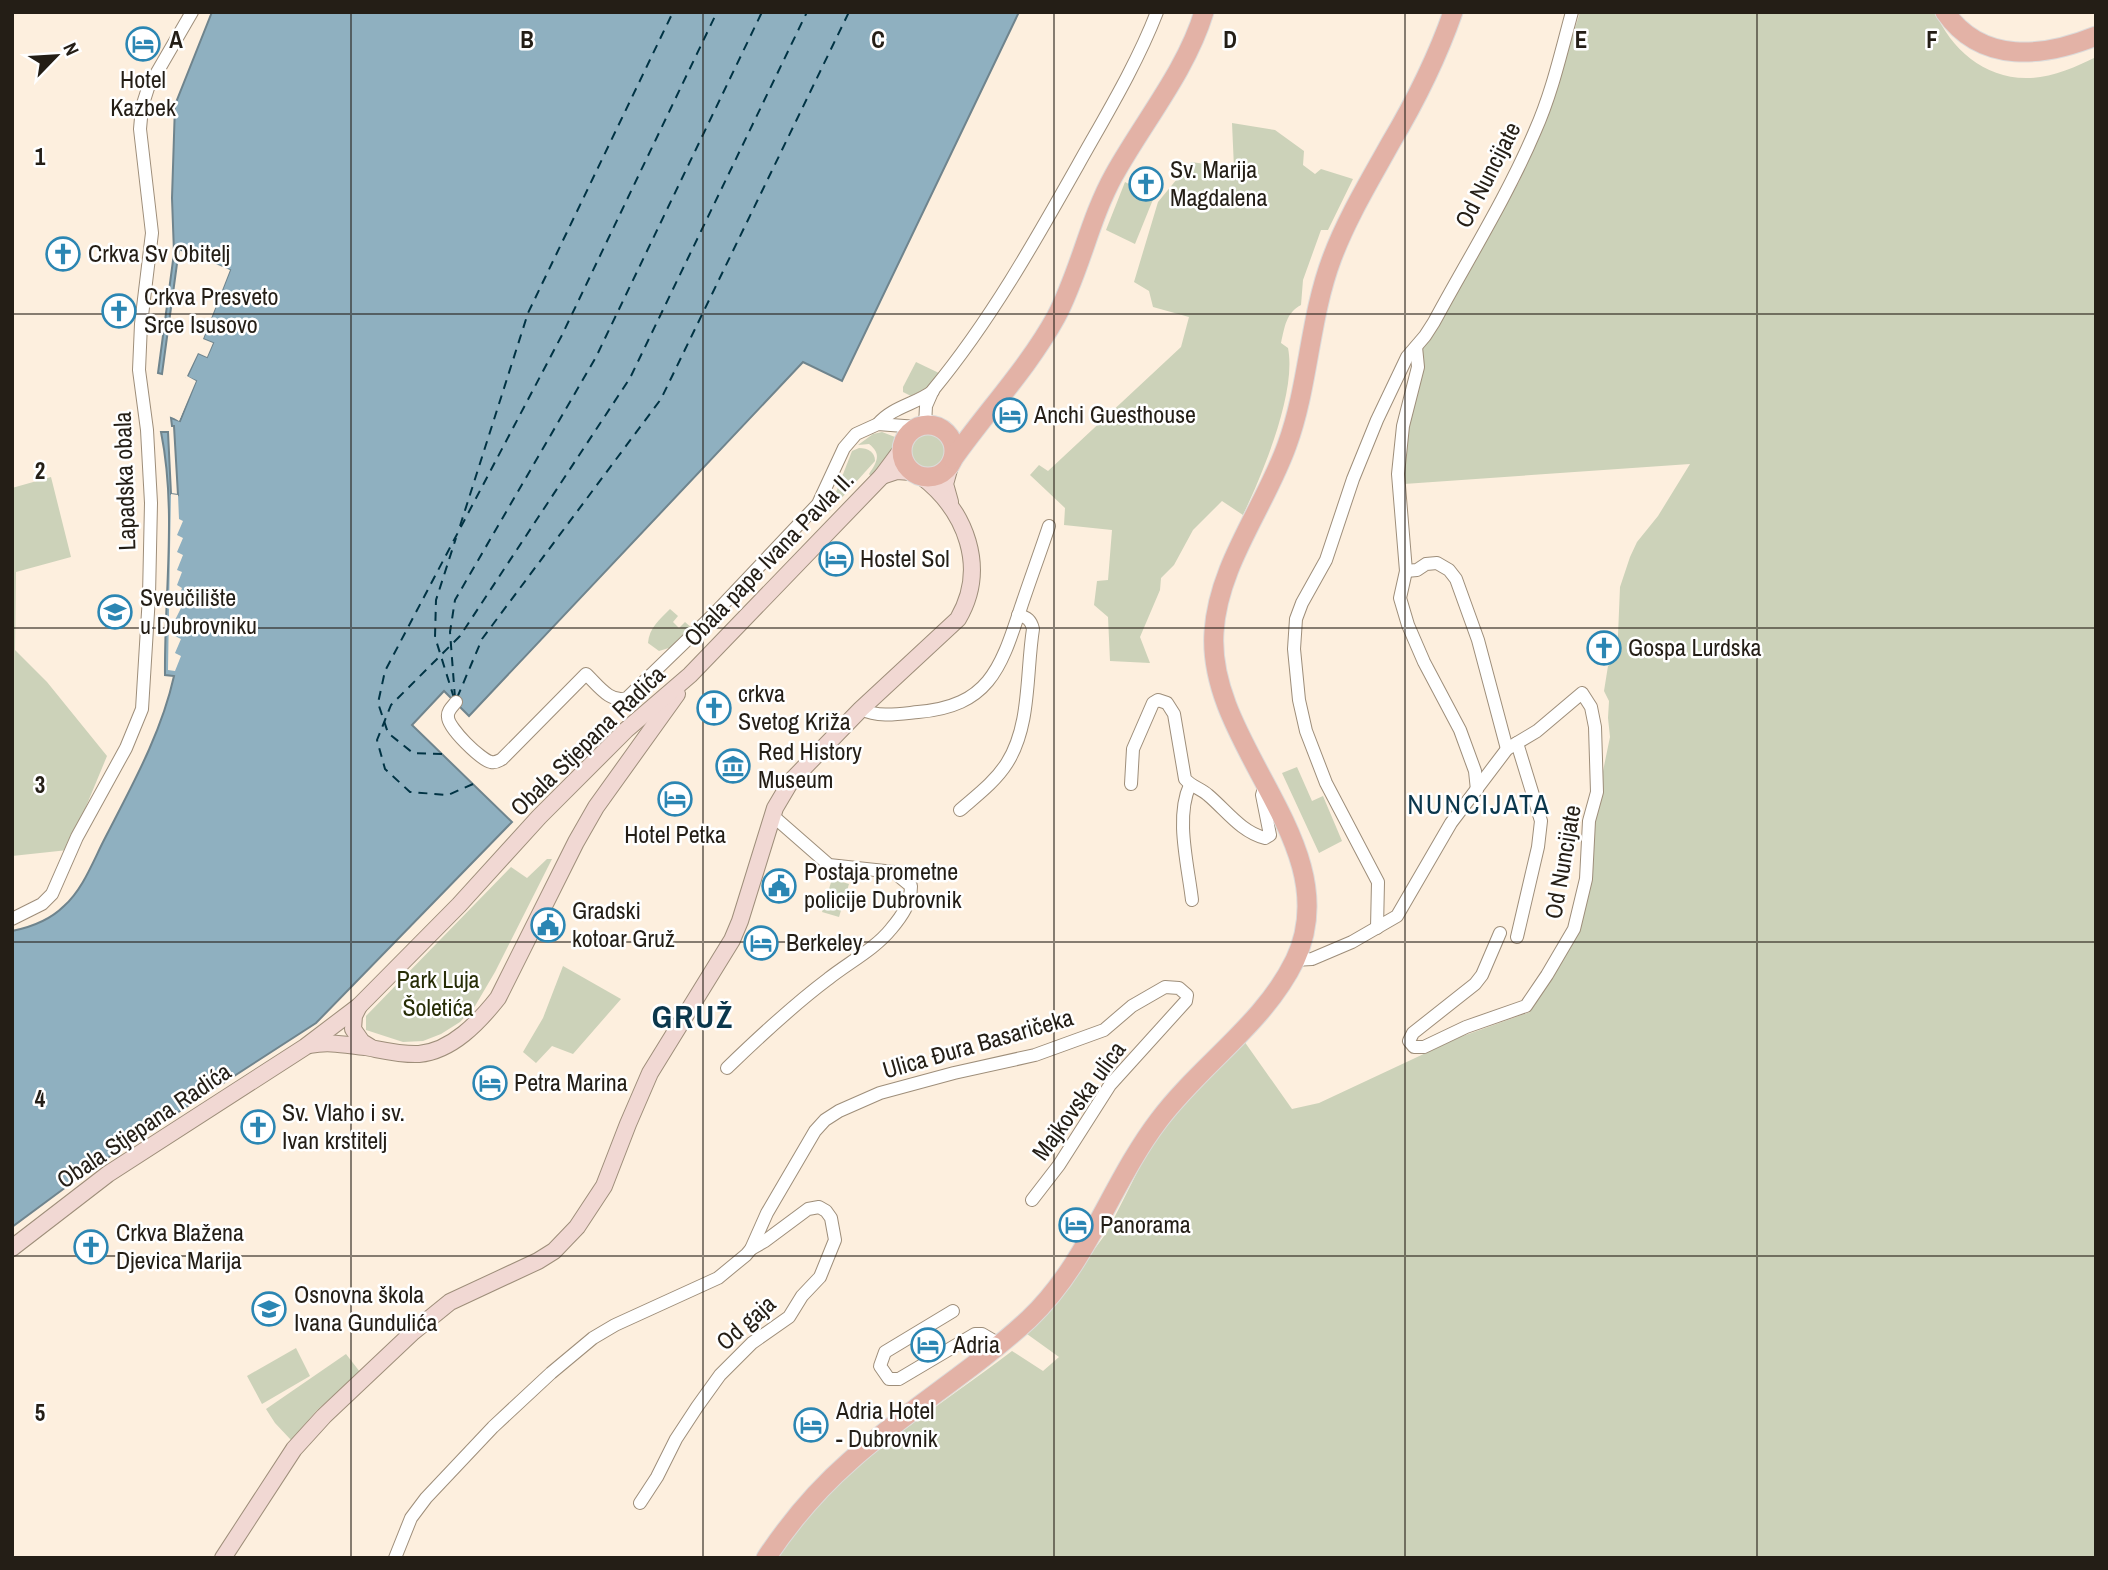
<svg xmlns="http://www.w3.org/2000/svg" width="2108" height="1570" font-family="'Archivo Narrow',sans-serif">
  <rect width="100%" height="100%" fill="#fdefde"/>
  <g fill="#ccd2b9">
    <path d="M 1580,12 L 1935,12 C 1951,49 1985,79 2028,78 C 2051,78 2076,67 2096,57 L 2096,1558 L 776,1558 C 831,1472 932,1412 1012,1351 L 1043,1371 L 1059,1357 L 1027,1334 L 1058,1299 L 1107,1232 L 1156,1135 L 1185,1100 L 1244,1041 L 1292,1109 L 1319,1103 L 1460,1037 L 1530,1012 L 1536,998 L 1566,951 L 1610,737 L 1608,718 L 1609,701 L 1604,691 L 1608,666 L 1617,659 L 1620,587 L 1630,557 L 1637,542 L 1658,516 L 1690,464 L 1404,484 L 1405,450 L 1424,343 L 1519,182 L 1560,76 Z"/>
    <path d="M 1232,123 L 1275,130 L 1304,151 L 1303,165 L 1315,174 L 1321,169 L 1353,179 L 1328,230 L 1321,230 L 1303,280 L 1301,305 C 1286,313 1285,326 1281,343 L 1288,348 C 1297,392 1262,475 1243,515 L 1222,501 L 1193,530 L 1174,565 L 1161,578 L 1160,590 L 1140,637 L 1150,663 L 1110,661 L 1108,617 L 1094,605 L 1097,581 L 1108,580 L 1112,530 L 1064,525 L 1065,508 L 1030,475 L 1039,465 L 1048,471 L 1181,347 L 1189,317 L 1153,307 L 1149,291 L 1134,282 L 1158,202 L 1191,162 L 1234,168 Z"/>
    <polygon points="1125,182 1154,197 1135,244 1106,230"/>
    <polygon points="916,362 941,374 926,388 911,396 903,392 903,387"/>
    <path d="M 882,432 L 895,437 L 898,449 L 872,478 L 869,474 C 877,462 882,454 869,444 L 858,445 L 873,434 Z"/>
    <circle cx="928" cy="451" r="17"/>
    <path d="M 859,448 C 868,448 875,452 875,461 L 828,513 L 852,451 Z"/>
    <polygon points="51,477 71,557 16,572 15,650 47,682 107,756 68,850 12,856 12,488"/>
    <path d="M 670,609 L 678,616 L 673,622 L 679,628 L 685,622 L 693,629 L 672,647 L 659,651 L 648,643 C 649,628 660,619 670,609 Z"/>
    <polygon points="1297,767 1312,801 1323,796 1342,841 1319,853 1282,773"/>
    <polygon points="547,859 552,859 495,972 475,1006 460,1022 441,1034 423,1041 403,1042 366,1030 366,1016 511,867 527,878"/>
    <polygon points="832,879 849,884 839,917 822,912"/>
    <polygon points="563,966 621,999 573,1054 552,1046 536,1063 523,1052 543,1018"/>
    <polygon points="296,1348 310,1376 262,1404 247,1376"/>
    <polygon points="346,1354 360,1372 317,1410 291,1440 275,1423 266,1409"/>
  </g>
  <path fill="#8fb0c0" stroke="#6f848d" stroke-width="2" d="M 212,12 L 1019,12 L 842,381 L 803,362 L 469,716 L 444,691 L 412,725 L 512,822 L 316,1023 L 89,1170 L 12,1227 L 12,931 C 32,927 50,920 64,906 C 82,890 92,864 103,842 C 130,789 161,735 174,676 L 165,675 C 164,595 177,511 161,432 L 168,432 L 171,494 L 178,495 L 174,426 L 172,426 L 171,418 L 180,421 L 196,381 L 187,377 L 198,353 L 207,357 L 213,343 L 203,339 L 230,270 L 179,249 L 162,374 L 158,373 L 174,253 L 172,198 L 175,105 Z"/>
  <g fill="#fdefde">
    <polygon points="182,250 230,270 203,339 213,343 207,357 198,353 187,376 196,381 179,421 169,415 177,416 191,383 184,376 195,351 199,349 206,352 209,345 201,342 200,338 225,272 182,254"/>
    <polygon points="171,494 178,495 179,519 183,521 177,535 183,538 177,552 183,555 177,570 182,572 177,585 182,588 176,603 182,606 175,620 182,623 175,636 181,639 175,653 181,656 175,671 168,670"/>
  </g>
  <g fill="none" stroke-linecap="round" stroke-linejoin="round">
    <g stroke="#034" stroke-width="2" stroke-dasharray="9 7" stroke-linecap="butt">
      <polyline points="460,526 528,313 673,12"/>
      <polyline points="454,698 435,637 436,600 456,538"/>
      <polyline points="455,698 450,632 455,600 596,357 762,12"/>
      <polyline points="457,698 482,639 661,399 849,12"/>
      <polyline points="442,754 413,753 388,733 378,703 385,671 562,335 717,12"/>
      <polyline points="473,784 448,795 410,792 385,769 377,740 391,705 460,636 630,378 807,12"/>
    </g>
    <defs>
      <g id="street">
        <polyline points="1416,347 1418,367 1403,426 1398,474 1406,571 1400,598 1408,625 1424,662 1460,730 1475,771 1477,790"/>
        <path d="M 878,424 C 892,407 916,404 933,391"/>
        <path d="M 925,425 L 926,406 L 933,390 C 990,321 1034,243 1078,165 C 1106,115 1136,66 1157,12"/>
        <polyline points="1406,571 1417,570 1426,564 1437,563 1449,570 1456,579 1478,640 1507,749"/>
        <path d="M 456,702 C 452,707 447,711 448,717 C 448,728 481,760 491,762 C 497,763 498,761 502,759 L 586,674 C 597,684 610,704 627,698 L 715,613 L 818,504 L 844,448 L 856,434 L 878,424 L 917,427"/>
        <path d="M 861,709 C 879,718 899,714 918,712 C 990,706 1001,667 1021,607 C 1030,580 1040,553 1049,526"/>
        <path d="M 1131,784 L 1133,749 L 1153,703 L 1158,700 L 1167,703 L 1174,714 L 1185,779 C 1192,787 1200,788 1208,795 C 1226,810 1241,832 1265,838 L 1270,835 L 1262,795 L 1265,785"/>
        <path d="M 1190,785 C 1175,817 1188,865 1192,900"/>
        <path d="M 960,810 C 976,796 995,782 1007,763 C 1031,725 1026,673 1033,629 C 1031,620 1027,617 1018,615"/>
        <polyline points="12,919 42,904 52,894 77,837 126,748 142,709 149,596 151,503 147,430 139,370 141,324 152,233 140,129 142,107 148,88 192,12"/>
        <path d="M 1377,928 L 1378,882 L 1326,783 L 1306,731 L 1299,700 L 1294,649 L 1296,619 L 1302,603 L 1326,560 L 1353,479 L 1377,420 L 1407,357 L 1425,336 L 1434,322 C 1468,259 1507,197 1535,131 C 1552,93 1561,52 1572,12"/>
        <polyline points="1517,937 1538,847 1541,821 1517,743"/>
        <polyline points="1294,960 1312,959 1352,942 1397,916 1451,823 1507,749 1537,731 1582,693 1591,707 1595,727 1597,792 1589,821 1586,879 1574,929 1547,975 1526,1006 1466,1027 1424,1047 1414,1047 1409,1041 1413,1033 1475,984 1482,975 1500,933"/>
        <path d="M 727,1068 C 759,1037 792,1006 828,979 C 848,963 875,949 891,929 C 902,916 911,903 911,886 L 894,872 L 829,865 L 773,816"/>
        <polyline points="953,1311 885,1352 880,1366 889,1379 899,1379 975,1334 982,1334 1001,1345"/>
        <polyline points="640,1503 657,1477 676,1439 697,1407 720,1375 752,1343 789,1317 802,1296 820,1277 835,1240 831,1218 826,1211 819,1207 808,1209 765,1241 751,1249"/>
        <polyline points="395,1558 411,1518 426,1498 493,1427 551,1373 593,1338 615,1325 718,1278 746,1255 751,1249 767,1213 815,1131 825,1120 839,1111 880,1093 954,1073 1035,1055 1104,1030 1132,1006 1165,987 1179,988 1187,995 1186,1001 1110,1085 1059,1165 1032,1200"/>
      </g>
      <g id="secondary">
        <polyline points="882,476 897,471 911,472"/>
        <polyline points="950,502 945,484 950,466"/>
        <polyline points="359,1006 354,1016 353,1029 362,1042 370,1047"/>
        <path d="M 310,1045 C 329,1041 346,1045 365,1047 C 382,1050 402,1055 419,1054 C 452,1051 479,1022 498,998 L 576,842 L 596,807 L 677,694"/>
        <polyline points="12,1248 108,1174 305,1047 359,1006 459,905 539,817 626,730 690,675 882,476 902,449"/>
        <path d="M 223,1558 L 294,1449 L 324,1416 L 413,1332 L 450,1302 L 538,1261 L 554,1251 L 577,1227 L 604,1186 L 628,1124 L 650,1073 L 732,940 L 740,921 L 775,808 L 791,781 L 861,709 L 958,619 C 988,568 966,511 922,477"/>
      </g>
      <g id="primary">
        <path d="M 1945,12 C 1982,65 2044,57 2096,36"/>
        <circle cx="928" cy="451" r="26"/>
        <path d="M 953,459 C 986,412 1028,368 1056,317 C 1080,272 1089,220 1114,175 C 1144,121 1186,71 1204,12"/>
        <path d="M 766,1558 C 790,1522 818,1489 850,1461 C 907,1410 973,1371 1029,1319 C 1088,1263 1111,1183 1159,1120 C 1201,1064 1264,1024 1295,960 C 1349,846 1206,746 1214,632 C 1218,565 1265,507 1287,445 C 1309,385 1309,319 1332,258 C 1347,218 1369,182 1390,144 C 1415,102 1437,58 1453,12"/>
      </g>
    </defs>
    <use href="#street" stroke="#9e8e7a" stroke-width="14"/>
    <use href="#secondary" stroke="#9e8e7a" stroke-width="18"/>
    <use href="#primary" stroke="#dcdbda" stroke-width="21"/>
    <use href="#street" stroke="#fff" stroke-width="12"/>
    <use href="#secondary" stroke="#f1d8d3" stroke-width="16"/>
    <use href="#primary" stroke="#e3b2a6" stroke-width="19"/>
  </g>
  <path fill="none" stroke="#241e16" stroke-width="2" stroke-opacity="0.55" d="M 351,12 L 351,1558M 703,12 L 703,1558M 1054,12 L 1054,1558M 1405,12 L 1405,1558M 1757,12 L 1757,1558M 12,314 L 2096,314M 12,628 L 2096,628M 12,942 L 2096,942M 12,1256 L 2096,1256"/>
  <defs>
    <symbol id="hotel-ring" viewBox="-11 -11 22 22"><circle r="9.5" fill="#fff" stroke="#2b86b3" stroke-width="1.5"/><path d="M-6-4.5h1.5V1H6V5H4.5V3h-9V5H-6ZM-4 0a1.8 1.8 0 1 1 3.6 0ZM.5 0V-2.5h3Q6-2.5 6 0Z" fill="#2b86b3"/></symbol>
    <symbol id="church-ring" viewBox="-11 -11 22 22"><circle r="9.5" fill="#fff" stroke="#2b86b3" stroke-width="1.5"/><path d="M-1.2-6h2.4v3.5h3.3v2.4h-3.3V6h-2.4V-.1h-3.3v-2.4h3.3Z" fill="#2b86b3"/></symbol>
    <symbol id="university-ring" viewBox="-11 -11 22 22"><circle r="9.5" fill="#fff" stroke="#2b86b3" stroke-width="1.5"/><path d="M0-5L7-2L0 1L-7-2ZM-4 1L0 2.5L4 1V4Q0 6-4 4Z" fill="#2b86b3"/></symbol>
    <symbol id="museum-ring" viewBox="-11 -11 22 22"><circle r="9.5" fill="#fff" stroke="#2b86b3" stroke-width="1.5"/><path d="M0-6L6-3V-2H-6V-3ZM-5-1h2V3h-2ZM-1-1h2V3h-2ZM3-1h2V3H3ZM-6 4H6V6H-6Z" fill="#2b86b3"/></symbol>
    <symbol id="civic-ring" viewBox="-11 -11 22 22"><circle r="9.5" fill="#fff" stroke="#2b86b3" stroke-width="1.5"/><path d="M-.6-6.5H3V-4.5H.6V-3L4-1V1h2V6H-6V1h2V-1L-.6-3ZM-1.2 2.5V6h2.4V2.5Z" fill="#2b86b3"/></symbol>
    <symbol id="school-ring" viewBox="-11 -11 22 22"><circle r="9.5" fill="#fff" stroke="#2b86b3" stroke-width="1.5"/><path d="M0-5L7-2L0 1L-7-2ZM-4 1L0 2.5L4 1V4Q0 6-4 4Z" fill="#2b86b3"/></symbol>
  </defs>
  <g fill-rule="evenodd">
    <use href="#hotel-ring" x="124" y="25" width="38" height="38"/>
    <use href="#church-ring" x="1127" y="165" width="38" height="38"/>
    <use href="#church-ring" x="44" y="235" width="38" height="38"/>
    <use href="#church-ring" x="100" y="292" width="38" height="38"/>
    <use href="#hotel-ring" x="991" y="396" width="38" height="38"/>
    <use href="#hotel-ring" x="817" y="540" width="38" height="38"/>
    <use href="#university-ring" x="96" y="593" width="38" height="38"/>
    <use href="#church-ring" x="1585" y="629" width="38" height="38"/>
    <use href="#church-ring" x="695" y="689" width="38" height="38"/>
    <use href="#museum-ring" x="714" y="747" width="38" height="38"/>
    <use href="#hotel-ring" x="656" y="780" width="38" height="38"/>
    <use href="#civic-ring" x="760" y="867" width="38" height="38"/>
    <use href="#civic-ring" x="529" y="906" width="38" height="38"/>
    <use href="#hotel-ring" x="742" y="924" width="38" height="38"/>
    <use href="#hotel-ring" x="471" y="1064" width="38" height="38"/>
    <use href="#church-ring" x="239" y="1108" width="38" height="38"/>
    <use href="#hotel-ring" x="1057" y="1206" width="38" height="38"/>
    <use href="#church-ring" x="72" y="1228" width="38" height="38"/>
    <use href="#school-ring" x="250" y="1290" width="38" height="38"/>
    <use href="#hotel-ring" x="909" y="1326" width="38" height="38"/>
    <use href="#hotel-ring" x="792" y="1406" width="38" height="38"/>
  </g>
  <g text-anchor="middle" stroke-width="5" stroke-linejoin="round" paint-order="stroke">
    <g font-size="24" fill="#241e16" stroke="#fff" text-anchor="start">
      <text x="143" y="88" text-anchor="middle">Hotel<tspan x="143" dy="28">Kazbek</tspan></text>
      <text x="1170" y="178">Sv. Marija<tspan x="1170" dy="28">Magdalena</tspan></text>
      <text x="88" y="262">Crkva Sv Obitelj</text>
      <text x="144" y="305">Crkva Presveto<tspan x="144" dy="28">Srce Isusovo</tspan></text>
      <text x="1034" y="423">Anchi Guesthouse</text>
      <text x="860" y="567">Hostel Sol</text>
      <text x="140" y="606">Sveučilište<tspan x="140" dy="28">u Dubrovniku</tspan></text>
      <text x="1628" y="656">Gospa Lurdska</text>
      <text x="738" y="702">crkva<tspan x="738" dy="28">Svetog Križa</tspan></text>
      <text x="758" y="760">Red History<tspan x="758" dy="28">Museum</tspan></text>
      <text x="675" y="843" text-anchor="middle">Hotel Petka</text>
      <text x="804" y="880">Postaja prometne<tspan x="804" dy="28">policije Dubrovnik</tspan></text>
      <text x="572" y="919">Gradski<tspan x="572" dy="28">kotoar Gruž</tspan></text>
      <text x="786" y="951">Berkeley</text>
      <text x="514" y="1091">Petra Marina</text>
      <text x="282" y="1121">Sv. Vlaho i sv.<tspan x="282" dy="28">Ivan krstitelj</tspan></text>
      <text x="1100" y="1233">Panorama</text>
      <text x="116" y="1241">Crkva Blažena<tspan x="116" dy="28">Djevica Marija</tspan></text>
      <text x="294" y="1303">Osnovna škola<tspan x="294" dy="28">Ivana Gundulića</tspan></text>
      <text x="953" y="1353">Adria</text>
      <text x="836" y="1419">Adria Hotel<tspan x="836" dy="28">- Dubrovnik</tspan></text>
    </g>
    <g font-size="24" fill="#241e16" stroke="#fff">
      <text transform="translate(1488 175) rotate(-63)" y="8">Od Nuncijate</text>
      <text transform="translate(125 481) rotate(-92)" y="8">Lapadska obala</text>
      <text transform="translate(769 559) rotate(-46)" y="8">Obala pape Ivana Pavla II.</text>
      <text transform="translate(588 741) rotate(-44)" y="8">Obala Stjepana Radića</text>
      <text transform="translate(1563 862) rotate(-80)" y="8">Od Nuncijate</text>
      <text transform="translate(978 1044) rotate(-16)" y="8">Ulica Đura Basaričeka</text>
      <text transform="translate(1079 1101) rotate(-54)" y="8">Majkovska ulica</text>
      <text transform="translate(144 1126) rotate(-34)" y="8">Obala Stjepana Radića</text>
      <text transform="translate(746 1323) rotate(-41)" y="8">Od gaja</text>
    </g>
    <g font-size="24" fill="#272d06" stroke="#fff">
      <text x="438" y="988">Park Luja<tspan x="438" dy="28">Šoletića</tspan></text>
    </g>
    <g font-size="28" letter-spacing="2" fill="#0b374c" stroke="#fff">
      <text x="1479" y="814">NUNCIJATA</text>
    </g>
    <g font-size="32" font-weight="bold" letter-spacing="2" fill="#0b374c" stroke="#fff">
      <text x="693" y="1028">GRUŽ</text>
    </g>
  </g>
  <g font-size="23" text-anchor="middle" font-weight="bold" fill="#241e16" stroke="#fff" stroke-width="5" stroke-linejoin="round" paint-order="stroke">
    <text x="176" y="48">A</text>
    <text x="527" y="48">B</text>
    <text x="878" y="48">C</text>
    <text x="1230" y="48">D</text>
    <text x="1581" y="48">E</text>
    <text x="1932" y="48">F</text>
    <text x="40" y="165">1</text>
    <text x="40" y="479">2</text>
    <text x="40" y="793">3</text>
    <text x="40" y="1107">4</text>
    <text x="40" y="1421">5</text>
  </g>
  <rect width="2108" height="1570" fill="none" stroke="#241e16" stroke-width="28"/>
  <g transform="translate(56 56) rotate(65)" stroke="#ffffff" stroke-width="5" paint-order="stroke">
  <path d="M0-5L12 26L0 18L-12 26Z" fill="#241e16"/>
  <text y="-10" font-size="19" font-weight="bold" text-anchor="middle" fill="#241e16">N</text>
  </g>
</svg>
